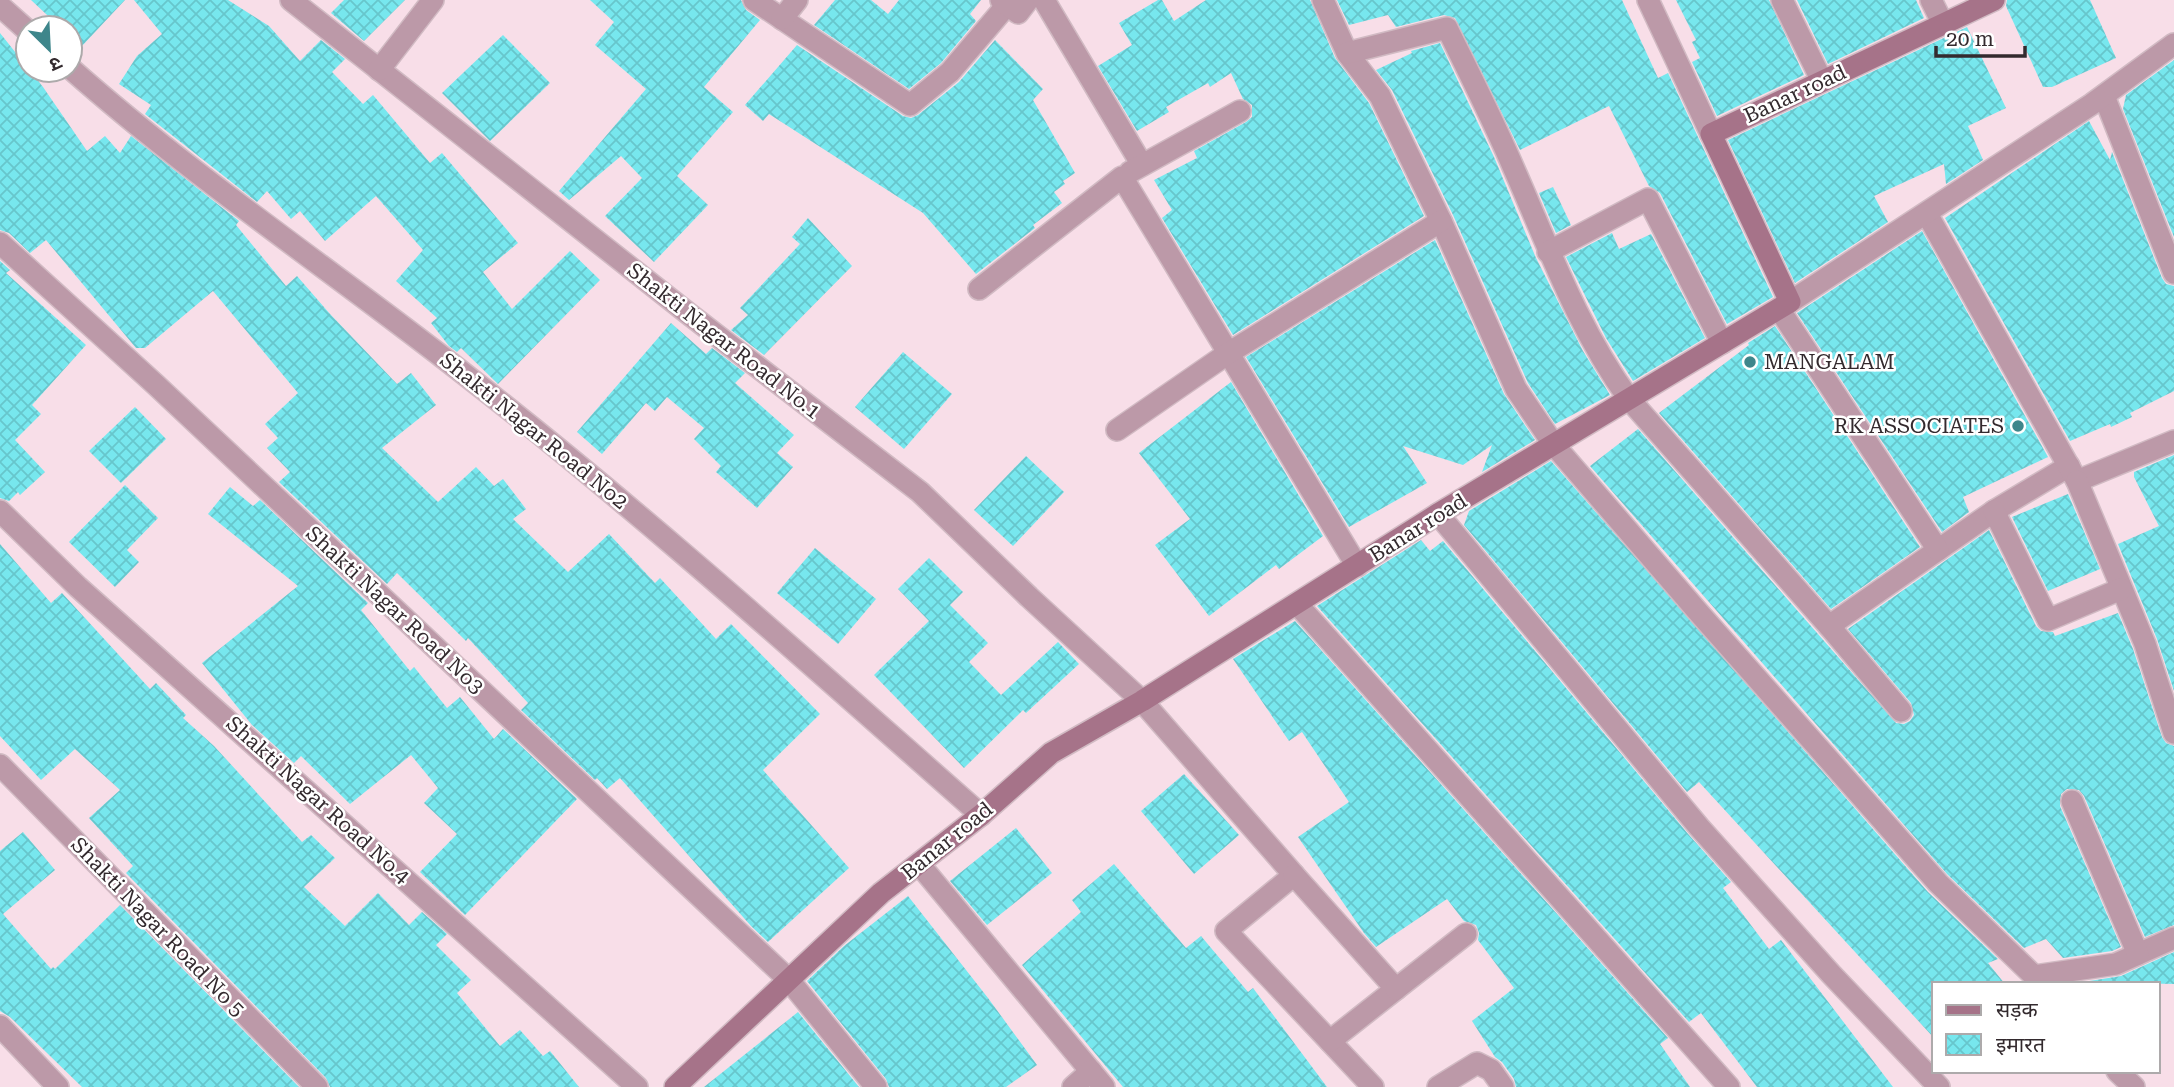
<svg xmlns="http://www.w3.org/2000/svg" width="2174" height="1087" font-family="'Roboto Serif','Noto Sans Devanagari',serif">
  <defs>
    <pattern id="building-cross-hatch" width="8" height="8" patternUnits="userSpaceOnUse" patternTransform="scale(1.75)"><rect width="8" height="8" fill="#77e7ee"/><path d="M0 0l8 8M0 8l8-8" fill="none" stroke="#67c6cc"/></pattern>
  </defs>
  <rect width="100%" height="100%" fill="#f8dee8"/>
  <g fill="url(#building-cross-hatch)">
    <polygon points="31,0 125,0 81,47 70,37 70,28 61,28"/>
    <polygon points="134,0 228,0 269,26 300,61 321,40 345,59 332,72 363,104 373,95 430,163 442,153 518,243 483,272 512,309 570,251 600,280 498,384 461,348 457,352 449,346 431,323 437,318 396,281 423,250 376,196 325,241 300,211 291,219 267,191 257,202 145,114 151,105 119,84 137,56 162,34"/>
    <polygon points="344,0 405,0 364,41 331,13"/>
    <polygon points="590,0 741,0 746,10 760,20 704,87 733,112 677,176 708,205 654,262 605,216 642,178 621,156 569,200 559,191 646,89 595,45 614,22"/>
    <polygon points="835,0 871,0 888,14 899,0 981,0 970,14 976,21 941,63 909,89 814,25"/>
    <polygon points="1158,0 1162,0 1174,21 1206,0 1310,0 1335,58 1369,103 1424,216 1233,335 1162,218 1172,210 1154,180 1197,158 1194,151 1246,122 1252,117 1252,105 1243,99 1231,73 1210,87 1208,83 1166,107 1169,112 1137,131 1098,66 1132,45 1119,23"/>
    <polygon points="1337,0 1622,0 1658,78 1668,73 1773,297 1727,324 1660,193 1649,186 1609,106 1520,150 1455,18 1444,15 1396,27 1388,15 1349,25"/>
    <polygon points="1676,0 1769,0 1804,75 1717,116 1692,62 1700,58 1692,42 1696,40"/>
    <polygon points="1797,0 1916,0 1924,18 1828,64"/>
    <polygon points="2007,0 2090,0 2116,58 2052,87 2043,87 2006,6"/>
    <polygon points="1967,27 2006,108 1968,126 1983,160 1946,184 1944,164 1874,196 1888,222 1795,283 1728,140"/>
    <polygon points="0,33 43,87 87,151 105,136 120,153 131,136 239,221 236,225 286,286 297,276 330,314 397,384 411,373 436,405 382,448 438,502 476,467 494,486 503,479 526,509 513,519 568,572 609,534 655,583 660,578 716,639 731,624 820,714 763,770 849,868 768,942 751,926 620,778 607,789 597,778 595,780 521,710 528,703 468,638 466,641 397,573 387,584 279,482 290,472 267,448 278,438 265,424 298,393 213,291 145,348 136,348 46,240 30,253 9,233 0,230"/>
    <polygon points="503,35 550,83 490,141 442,93"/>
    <polygon points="995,40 1043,89 1033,100 1075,173 1063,181 1065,184 1054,192 1062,203 1033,225 1035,228 976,274 923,213 769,114 763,121 745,105 797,45 903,116 911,118 918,115 959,82"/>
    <polygon points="1440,43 1494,157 1536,258 1583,351 1610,395 1555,424 1528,383 1453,215 1392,90 1376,70 1412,53 1411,51"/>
    <polygon points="2174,60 2174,237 2123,109 2126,95"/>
    <polygon points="2089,121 2110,160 2112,152 2162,278 2166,284 2174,286 2174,391 2130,413 2132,417 2111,427 2110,424 2070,441 1945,218"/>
    <polygon points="1553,187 1571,225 1556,233 1539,193"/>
    <polygon points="808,218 852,266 764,355 731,330 748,315 740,308 800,244 792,237"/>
    <polygon points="1922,231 2048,457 1963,497 1969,512 1942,532 1797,313"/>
    <polygon points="1612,233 1619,249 1651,234 1705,338 1633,381 1606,338 1566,257"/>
    <polygon points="1435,240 1504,394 1535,440 1482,472 1492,445 1463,465 1403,446 1427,483 1349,527 1246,357"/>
    <polygon points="0,261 10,270 6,273 86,345 32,405 41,414 15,440 45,472 20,495 18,492 9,501 0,498"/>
    <polygon points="671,323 706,354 712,348 745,373 735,383 794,435 777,453 793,467 757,508 716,472 721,466 694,439 704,428 667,397 655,411 646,403 602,454 577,432"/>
    <polygon points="1775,326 1920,547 1831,609 1659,413 1749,345 1748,343"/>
    <polygon points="903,352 952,394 904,449 855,407"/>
    <polygon points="1231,382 1323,536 1279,569 1276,565 1209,616 1155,545 1190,519 1139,453"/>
    <polygon points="135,407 166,439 121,483 89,451"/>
    <polygon points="1638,429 1896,723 1904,724 1910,721 1914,715 1911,703 1848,629 1989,530 2036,626 2041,631 2053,632 2055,636 2118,613 2133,649 2162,737 2166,743 2174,746 2174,925 2145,937 2084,796 2079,790 2067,789 2061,794 2060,806 2121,947 2112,951 2063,958 2046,939 2024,948 1947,874 1590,466"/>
    <polygon points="2174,455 2174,691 2157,639 2118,544 2159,526 2134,477 2134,472"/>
    <polygon points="1026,456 1064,492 1013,546 974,510"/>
    <polygon points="1551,461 1928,892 1998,959 1988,963 2005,984 1934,984 1934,1038 1699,782 1687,792 1464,525 1469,511"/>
    <polygon points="125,485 158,518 127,550 139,562 115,587 69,542"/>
    <polygon points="230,487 253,506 260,500 368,603 361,610 410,671 414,667 447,708 460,697 494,739 503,729 577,799 465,915 420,872 457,834 424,803 438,788 411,755 350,804 301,756 294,763 252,725 202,663 298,586 208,514"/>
    <polygon points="2068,494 2100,569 2048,591 2012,517"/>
    <polygon points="1421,540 1430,551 1443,541 1689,835 1731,882 1723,888 1769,949 1781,940 1893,1087 1757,1087 1701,1013 1689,1022 1317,606"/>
    <polygon points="0,544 51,603 62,593 150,689 156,683 186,715 183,718 214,746 302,842 311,835 335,858 304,887 345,926 378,893 409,925 422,912 447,934 436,945 471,980 457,993 500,1046 520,1030 543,1056 550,1051 579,1087 330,1087 326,1078 126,873 133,866 89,818 120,790 75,749 41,780 0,736"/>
    <polygon points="815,548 876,599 838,644 777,593"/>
    <polygon points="929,558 963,592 950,605 988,643 969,662 1001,695 1058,642 1079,664 1026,713 1023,710 964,768 874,675 929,621 898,589"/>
    <polygon points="1295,621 1668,1038 1660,1044 1690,1087 1516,1087 1514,1079 1502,1062 1495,1057 1472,1021 1514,988 1478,940 1479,933 1476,925 1464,921 1447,899 1376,947 1364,933 1298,837 1349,802 1302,732 1289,741 1233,659"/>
    <polygon points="1184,774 1239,835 1194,874 1141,811"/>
    <polygon points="1016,828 1052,873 987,925 950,881"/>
    <polygon points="23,832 55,870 3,914 51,969 53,967 55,969 120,905 299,1087 82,1087 10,1017 0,1011 0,851"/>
    <polygon points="1114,864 1186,948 1201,936 1248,992 1253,988 1327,1087 1123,1087 1022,965 1081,912 1072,900"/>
    <polygon points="908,896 988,998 1037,1065 1006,1087 889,1087 886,1079 807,981 844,946"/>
    <polygon points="2174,952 2174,984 2083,982 2121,976"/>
    <polygon points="798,1012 859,1087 704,1087"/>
  </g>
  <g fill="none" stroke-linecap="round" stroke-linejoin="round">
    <defs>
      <g id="street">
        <polyline points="291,0 689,314 920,492 1029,597 1142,701 1294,875 1226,931 1373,1087"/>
        <polyline points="754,0 910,105 950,72 1007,5"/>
        <polyline points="1001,0 1018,13 1028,0"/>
        <polyline points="1044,0 1142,165"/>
        <polyline points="1323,0 1347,53 1380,96 1441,221 1516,389 1554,445 1699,613 1938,883 2034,976 2116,964 2174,938"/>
        <polyline points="1648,0 1711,134"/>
        <polyline points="1782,0 1822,81"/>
        <polyline points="1931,0 1943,24"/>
        <polyline points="0,6 28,31"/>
        <polyline points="782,19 797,0"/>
        <path d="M 1347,53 L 1447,28 C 1470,75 1494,122 1514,169 C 1549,248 1578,329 1629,399 L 1829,626 L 1994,511 L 2069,466"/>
        <path d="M 70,68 C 194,178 333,271 463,373 C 642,512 811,665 981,815"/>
        <polyline points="379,70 433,0"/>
        <polyline points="2104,96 2174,273"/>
        <polyline points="1130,172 1240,111"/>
        <polyline points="1927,214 2077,481 2174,441"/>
        <polyline points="0,243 156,385 788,979 876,1087"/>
        <polyline points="1548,252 1648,199 1722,343"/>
        <polyline points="979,289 1122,177 1357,566"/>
        <polyline points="1790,302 2092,104 2174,44"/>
        <polyline points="1779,309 1938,550"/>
        <polyline points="1117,430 1227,354 1441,221"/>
        <polyline points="2077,481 2145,644 2174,733"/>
        <polyline points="0,511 78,587 637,1087"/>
        <polyline points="1994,511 2048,620 2121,589"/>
        <polyline points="1438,514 1699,827 1831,974 1939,1087"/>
        <polyline points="1297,604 1729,1087"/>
        <polyline points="1829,626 1901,711"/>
        <polyline points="0,765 317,1087"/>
        <polyline points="2072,801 2138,954"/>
        <polyline points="919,864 1104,1087"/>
        <polyline points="1294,875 1396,989 1330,1041"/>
        <polyline points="1396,989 1466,934"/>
        <polyline points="0,1026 58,1087"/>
        <polyline points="2117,1071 2134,1087"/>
        <polyline points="1073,1087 1091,1071"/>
        <polyline points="1438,1087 1477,1063 1491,1070 1503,1087"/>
      </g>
      <polyline id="secondary" points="675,1087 881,893 981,815 1051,753 1142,701 1438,514 1790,302 1711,134 1994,0"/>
    </defs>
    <use href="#street" stroke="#d1bac3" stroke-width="24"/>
    <use href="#secondary" stroke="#d1bac3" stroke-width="24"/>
    <use href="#street" stroke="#bc99a8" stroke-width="21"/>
    <use href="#secondary" stroke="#a67389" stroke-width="21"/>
  </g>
  <g fill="#3e868b" stroke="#fff" stroke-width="2.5">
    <circle cx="1750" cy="362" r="7"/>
    <circle cx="2018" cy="426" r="7"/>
  </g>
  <g text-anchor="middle" stroke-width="5" stroke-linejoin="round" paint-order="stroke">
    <g font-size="21" fill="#332a2e" stroke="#fff">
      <text transform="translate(1795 94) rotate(-25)" y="7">Banar road</text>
      <text transform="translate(724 341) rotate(38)" y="7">Shakti Nagar Road No.1</text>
      <text transform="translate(534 431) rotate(39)" y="7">Shakti Nagar Road No2</text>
      <text transform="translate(1418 528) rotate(-32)" y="7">Banar road</text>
      <text transform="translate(395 610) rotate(43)" y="7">Shakti Nagar Road No3</text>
      <text transform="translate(318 800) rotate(42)" y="7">Shakti Nagar Road No.4</text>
      <text transform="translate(947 841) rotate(-39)" y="7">Banar road</text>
      <text transform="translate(158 927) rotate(46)" y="7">Shakti Nagar Road No 5</text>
    </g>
    <g font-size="21" fill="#332a2e" stroke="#fff" text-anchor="start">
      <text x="1764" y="369">MANGALAM</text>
      <text x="2004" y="433" text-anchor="end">RK ASSOCIATES</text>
    </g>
  </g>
  <rect x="1932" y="982" width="228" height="91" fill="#ffffff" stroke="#adaaab" stroke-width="2"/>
  <rect x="1946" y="1005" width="35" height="10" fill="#a67389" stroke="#adaaab" stroke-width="2"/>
  <text x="1996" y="1017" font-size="21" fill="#332a2e">सड़क</text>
  <rect x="1946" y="1034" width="35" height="21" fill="url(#building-cross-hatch)" stroke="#adaaab" stroke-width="2"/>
  <text x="1996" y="1052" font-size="21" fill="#332a2e">इमारत</text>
  <g transform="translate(49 49) rotate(156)"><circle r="33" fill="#ffffff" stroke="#adaaab" stroke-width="2"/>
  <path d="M0-5L12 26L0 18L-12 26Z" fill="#3e868b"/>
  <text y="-10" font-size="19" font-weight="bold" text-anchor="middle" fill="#332a2e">उ</text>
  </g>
  <path d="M1936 46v10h89v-10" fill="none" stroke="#332a2e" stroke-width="3.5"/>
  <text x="1946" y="46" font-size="21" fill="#332a2e" stroke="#ffffff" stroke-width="5" paint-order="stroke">20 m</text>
</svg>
